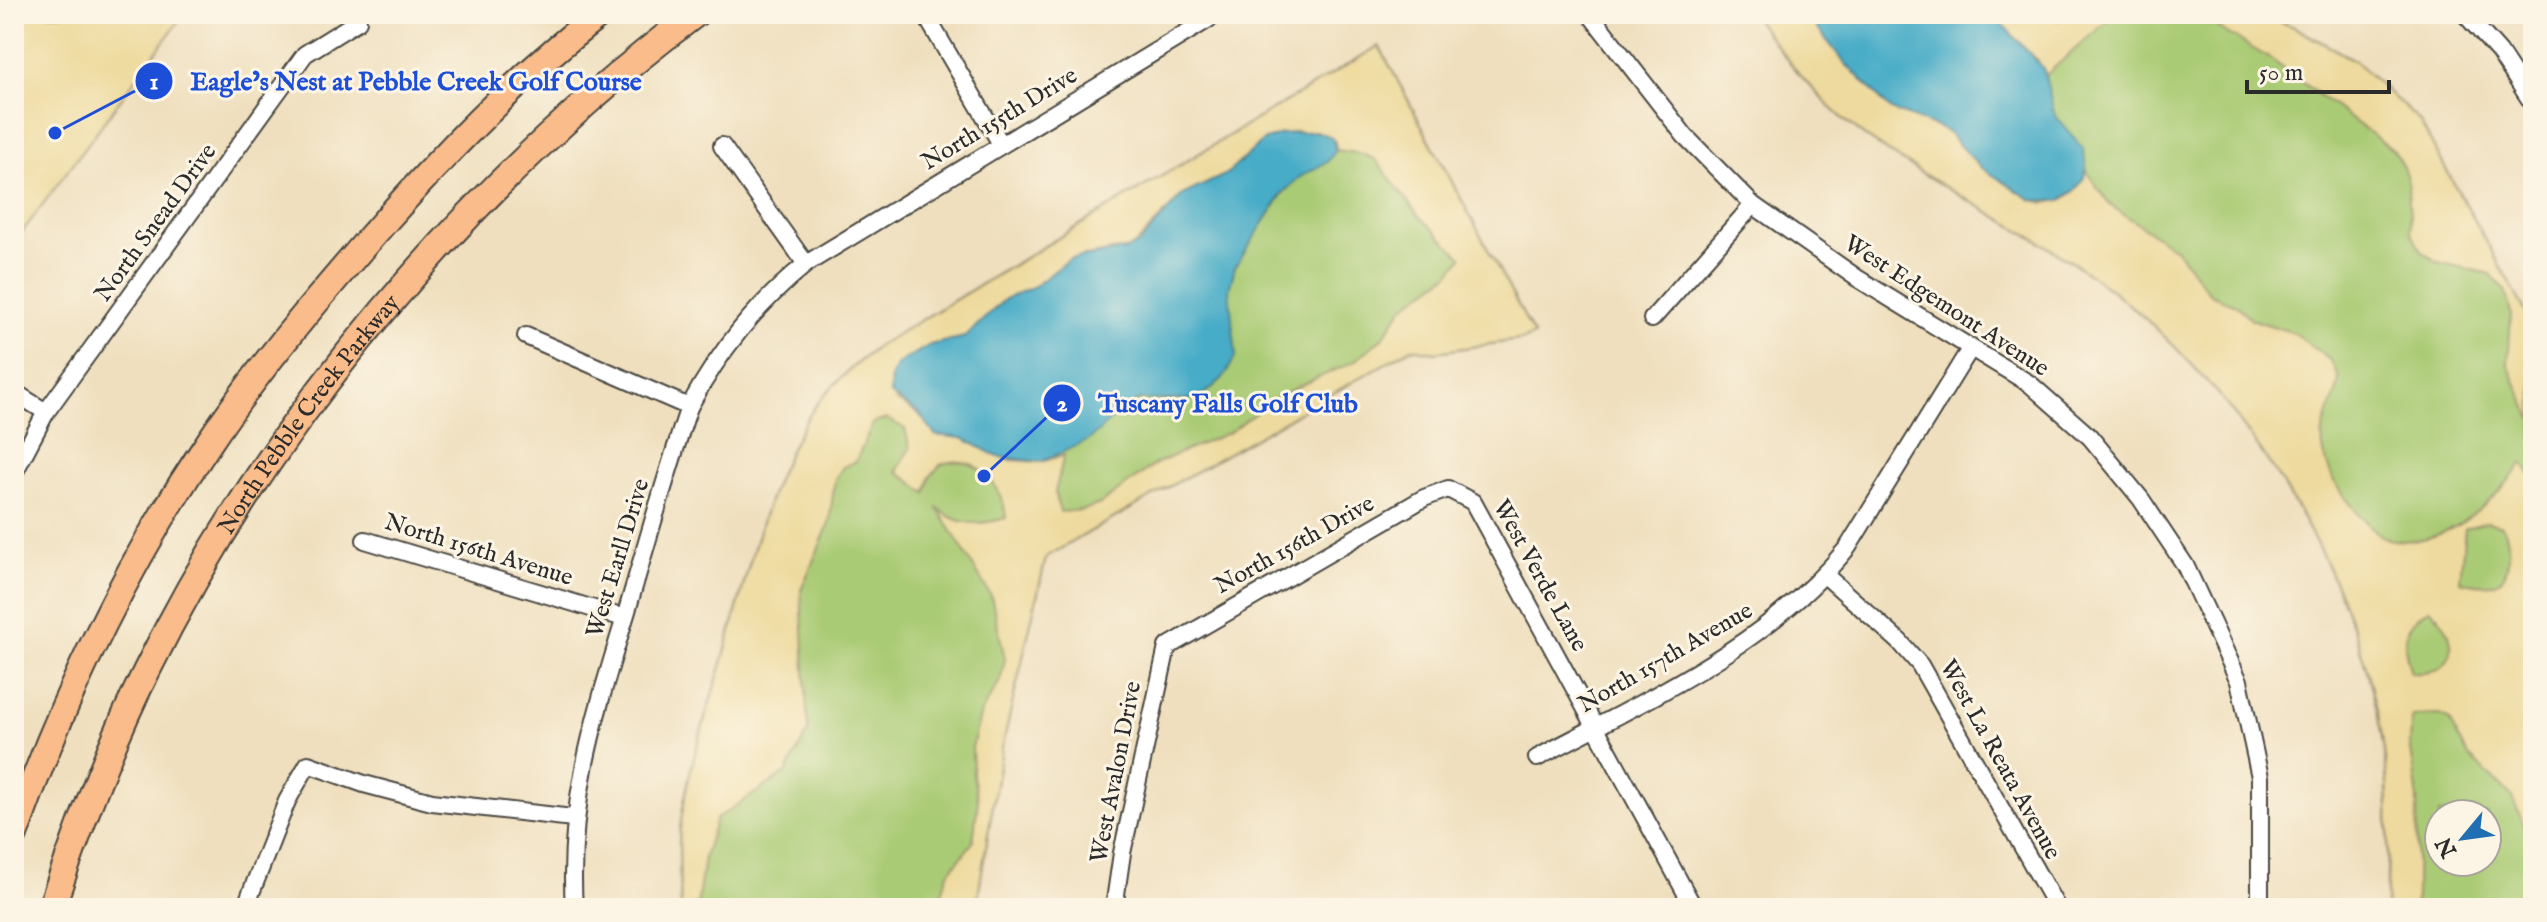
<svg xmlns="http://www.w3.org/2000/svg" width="2547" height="922" font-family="'IM FELL English',serif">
  <rect width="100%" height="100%" fill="#fcf5e5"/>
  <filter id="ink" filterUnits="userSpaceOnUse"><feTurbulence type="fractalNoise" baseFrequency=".0125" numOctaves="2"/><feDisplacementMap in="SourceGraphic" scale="16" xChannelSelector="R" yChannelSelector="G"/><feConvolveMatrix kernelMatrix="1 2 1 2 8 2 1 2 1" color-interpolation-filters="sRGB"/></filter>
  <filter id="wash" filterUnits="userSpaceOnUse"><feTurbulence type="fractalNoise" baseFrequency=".006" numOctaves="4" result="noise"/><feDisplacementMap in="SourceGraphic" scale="32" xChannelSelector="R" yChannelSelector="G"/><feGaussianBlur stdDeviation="1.8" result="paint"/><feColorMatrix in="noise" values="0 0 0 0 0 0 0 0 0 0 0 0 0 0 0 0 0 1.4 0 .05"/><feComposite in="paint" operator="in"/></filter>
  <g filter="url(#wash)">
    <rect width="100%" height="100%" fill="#efdfbe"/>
    <g fill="#aacb74" stroke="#6a7b50" stroke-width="2" fill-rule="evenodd">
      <path d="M 1752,14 L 2256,14 L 2294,27 L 2354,60 L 2419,121 L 2533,325 L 2533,908 L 2386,908 C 2388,862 2390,815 2386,769 C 2369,583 2236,374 2084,270 C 2011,220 1928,183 1857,130 C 1815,98 1784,55 1752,14 ZM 2439,814 L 2487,814 L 2487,862 L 2439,862 Z"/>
      <path d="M 1379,46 L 1534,335 L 1525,339 L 1436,352 L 1412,348 L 1046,557 L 1002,748 L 976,908 L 681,908 C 680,882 678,855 680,829 C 687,769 708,711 725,653 C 747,575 765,489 807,419 C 825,389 852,368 878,346 Z"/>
    </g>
    <g fill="#eeda9e" stroke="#8c8264" stroke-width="2" fill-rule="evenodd">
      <polygon points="14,14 184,14 14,243"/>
      <path d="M 1752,14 L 1806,14 L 1845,63 L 1891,110 L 1945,130 L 1979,166 L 2032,200 L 2046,203 L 2064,199 L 2076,190 L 2086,171 L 2110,205 L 2177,250 L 2210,294 L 2236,305 L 2251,319 L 2294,333 L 2331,361 L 2339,378 C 2338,396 2328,409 2324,426 C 2314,468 2355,513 2383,538 C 2441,553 2491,505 2523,463 L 2533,478 L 2533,851 L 2512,796 L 2469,757 L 2448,719 L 2440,715 L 2412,716 L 2410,743 L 2417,792 L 2416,897 L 2413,908 L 2386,908 C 2388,862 2390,815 2386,769 C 2369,583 2236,374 2084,270 C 2011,220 1928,183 1857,130 C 1815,98 1784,55 1752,14 ZM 2487,522 L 2502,526 C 2509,535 2508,545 2508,556 C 2508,590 2486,587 2460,581 L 2465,528 ZM 2430,609 C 2460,634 2462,676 2411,673 C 2402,645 2400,624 2430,609 Z"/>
      <polygon points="1993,14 2037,14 2058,20 2070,14 2115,14 2046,75 2037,59 2021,48"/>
      <polygon points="2195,14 2256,14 2294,27 2354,60 2419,121 2533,325 2533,421 2508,365 2511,314 2505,290 2490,274 2438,262 2421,251 2411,232 2407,175 2394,151 2272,60"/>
      <path d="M 1379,46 L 1534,335 L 1525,339 L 1436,352 L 1412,348 L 1046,557 L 1002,748 L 976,908 L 938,908 L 947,875 L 973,842 L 978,800 L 973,776 L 972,746 L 981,713 L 1000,681 L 1005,659 L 991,596 L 937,507 C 957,527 981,525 1006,518 C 1003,485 976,451 940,465 L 930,477 L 926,493 L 897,471 L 910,448 L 905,429 L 887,419 L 873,423 L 856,461 L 843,467 L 835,479 L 829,524 L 801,590 L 808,731 L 786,773 L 716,819 L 704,857 L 697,908 L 681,908 C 680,882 678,855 680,829 C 687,769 708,711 725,653 C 747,575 765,489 807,419 C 825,389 852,368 878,346 ZM 1296,131 L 1335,141 L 1336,150 L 1363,154 L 1376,160 L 1418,215 L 1462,257 L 1450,273 L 1403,307 L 1383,337 L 1355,361 L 1278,396 L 1230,432 L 1157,463 L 1100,504 L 1083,510 L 1060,512 L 1055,493 L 1064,455 L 1041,462 L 1011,460 L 962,438 L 935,435 L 919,414 L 895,400 L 899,363 L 930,345 L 965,337 L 1005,299 L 1035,286 L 1070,259 L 1133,247 L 1182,195 L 1227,174 L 1263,141 Z"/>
    </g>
    <g fill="#47acc7" stroke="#396c79" stroke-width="2">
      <polygon points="1806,14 1993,14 2043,68 2055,116 2083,148 2086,164 2084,178 2076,190 2059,201 2032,200 1979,166 1945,130 1891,110 1845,63"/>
      <polygon points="1315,131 1332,137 1336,150 1328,161 1300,177 1283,193 1235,267 1229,290 1236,356 1224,377 1205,394 1187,400 1139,400 1124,408 1089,440 1041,462 998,457 962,438 935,435 919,413 890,394 891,375 899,363 930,345 965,337 1005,299 1035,286 1070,259 1126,250 1140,243 1182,195 1227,174 1263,141 1281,134"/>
    </g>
  </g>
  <g filter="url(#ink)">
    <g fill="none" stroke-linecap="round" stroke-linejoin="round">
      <defs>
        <g id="street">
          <polyline points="925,14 1001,144"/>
          <polyline points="1590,14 1685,136 1753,205 1857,278 2030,384 2090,437 2141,499 2185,565 2239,681 2260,777 2260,908"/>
          <polyline points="2465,14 2499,52 2533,104"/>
          <polyline points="722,146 806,264"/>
          <polyline points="1652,319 1753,205"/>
          <polyline points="526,336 689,407"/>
          <polyline points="14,392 46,412"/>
          <polyline points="14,473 46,412 305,54 358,21"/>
          <polyline points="365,540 624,618"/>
          <polyline points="1825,575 1900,642 1920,665 2057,908"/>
          <path d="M 1537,758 C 1647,699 1768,646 1848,547 L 1970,349"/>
          <polyline points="245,908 287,801 308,764 364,784 432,802 573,818"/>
          <path d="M 574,908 C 567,800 596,713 627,611 C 647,542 666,474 689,407 C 720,350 756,305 806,264 L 1217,14"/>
          <polyline points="1114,908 1122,853 1167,647 1424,498 1448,489 1473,502 1694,908"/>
        </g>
        <g id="primary">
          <path d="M 14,835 C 63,697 128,562 210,441 C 258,369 314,303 371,237 C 440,158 516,78 600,14"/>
          <path id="s1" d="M 51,908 C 79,829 108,748 146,672 C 270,419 469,184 695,14"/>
        </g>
      </defs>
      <use href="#street" stroke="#484641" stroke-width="20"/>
      <use href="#primary" stroke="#484641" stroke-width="30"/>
      <use href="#street" stroke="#fff" stroke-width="16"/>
      <use href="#primary" stroke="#f9bc8a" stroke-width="26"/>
    </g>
  </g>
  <g text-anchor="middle" stroke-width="6" stroke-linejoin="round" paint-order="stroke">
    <g font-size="24" fill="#2b2b2b" stroke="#fcf5e5">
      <text transform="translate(999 118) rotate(-31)" y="8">North 155th Drive</text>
      <text transform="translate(155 222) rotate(-54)" y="8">North Snead Drive</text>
      <text transform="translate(1947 305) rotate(33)" y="8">West Edgemont Avenue</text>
      <text dy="8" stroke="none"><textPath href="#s1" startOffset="560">North Pebble Creek Parkway</textPath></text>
      <text transform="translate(1294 544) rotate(-29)" y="8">North 156th Drive</text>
      <text transform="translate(479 549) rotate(17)" y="8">North 156th Avenue</text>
      <text transform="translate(617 558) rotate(-73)" y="8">West Earll Drive</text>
      <text transform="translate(1541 575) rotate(61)" y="8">West Verde Lane</text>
      <text transform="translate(1665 657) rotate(-30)" y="8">North 157th Avenue</text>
      <text transform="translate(2001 759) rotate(61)" y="8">West La Reata Avenue</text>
      <text transform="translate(1115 772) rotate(-79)" y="8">West Avalon Drive</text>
    </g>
  </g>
  <path fill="none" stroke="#1d4ed8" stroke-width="3" d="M55 133L154 81M984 476L1062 403"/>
  <g fill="#1d4ed8" stroke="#fcf5e5" stroke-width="3">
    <circle cx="55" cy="133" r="8"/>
    <circle cx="984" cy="476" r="8"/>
    <circle cx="154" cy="81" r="20"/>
    <circle cx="1062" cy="403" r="20"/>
  </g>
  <g font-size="24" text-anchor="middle" font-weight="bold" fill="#fff">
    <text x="154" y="89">1</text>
    <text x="1062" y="411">2</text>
  </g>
  <g font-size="26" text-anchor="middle" font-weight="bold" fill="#1d4ed8" stroke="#fcf5e5" stroke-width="6" stroke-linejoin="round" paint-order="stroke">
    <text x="416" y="90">Eagle’s Nest at Pebble Creek Golf Course</text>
    <text x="1228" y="412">Tuscany Falls Golf Club</text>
  </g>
  <rect width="2547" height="922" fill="none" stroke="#fcf5e5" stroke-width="48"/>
  <g transform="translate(2463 838) rotate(241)"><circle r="38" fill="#fcf5e5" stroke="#a8a49b" stroke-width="2"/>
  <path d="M0-6L14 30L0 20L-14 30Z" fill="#1f6fb2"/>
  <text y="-12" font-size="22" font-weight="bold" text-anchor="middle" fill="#2b2b2b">N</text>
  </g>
  <path d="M2247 80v12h142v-12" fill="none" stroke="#2b2b2b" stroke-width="4"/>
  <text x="2259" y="80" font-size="24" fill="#2b2b2b" stroke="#fcf5e5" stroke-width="6" paint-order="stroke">50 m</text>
</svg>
